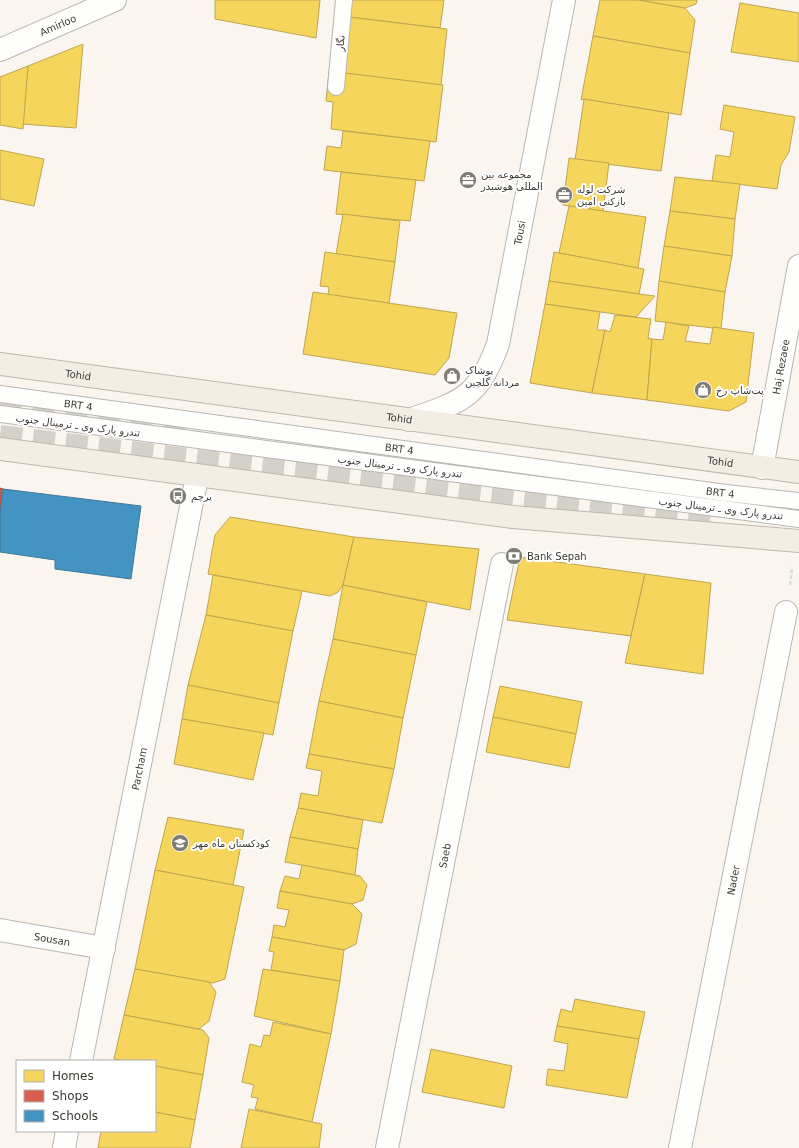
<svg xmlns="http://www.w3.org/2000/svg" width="799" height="1148" font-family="'DejaVu Sans',Cairo,sans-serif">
  <rect width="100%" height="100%" fill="#faf6ef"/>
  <g fill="#f6d55c" stroke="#bea650">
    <polygon points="215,0 320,0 316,38 215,19"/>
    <polygon points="346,0 444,0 440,28 349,17"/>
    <polygon points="600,0 639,0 685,8 695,20 690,53 593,36"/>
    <polygon points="639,0 697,0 696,4 685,8"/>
    <polygon points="740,3 799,13 799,62 731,52"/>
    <polygon points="349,17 447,29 441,85 342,73"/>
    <polygon points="593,36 690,53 681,115 584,99 581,100"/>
    <polygon points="83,44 76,128 22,124 28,66"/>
    <polygon points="28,66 23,129 0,125 0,77"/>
    <polygon points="329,71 443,85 436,142 331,129 333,102 326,101"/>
    <polygon points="584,99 669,113 661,171 575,160"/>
    <polygon points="724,105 795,117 789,152 781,165 777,189 712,181 716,155 730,157 734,132 720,129"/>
    <polygon points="343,131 430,141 424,181 324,170 327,146 341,148"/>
    <polygon points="0,150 44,159 34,206 0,199"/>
    <polygon points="569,158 609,163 603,211 563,205"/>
    <polygon points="341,172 416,180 410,221 336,214"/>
    <polygon points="675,177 740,184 735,219 670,211"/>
    <polygon points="569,206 646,217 638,268 559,253"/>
    <polygon points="670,211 735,219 732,256 664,246"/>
    <polygon points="343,214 400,221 395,262 336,254"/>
    <polygon points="664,246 732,256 725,292 659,281"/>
    <polygon points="325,252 395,262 389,303 328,295 329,287 320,286"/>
    <polygon points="554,252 644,269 639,294 549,281"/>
    <polygon points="549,281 639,294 655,296 636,317 545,304"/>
    <polygon points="659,281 725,292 721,329 655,321"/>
    <polygon points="313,292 457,313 449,358 435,375 303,354"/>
    <polygon points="545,304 600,312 597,330 605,330 592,393 530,383"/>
    <polygon points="615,315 651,319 648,338 652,339 647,400 592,393 605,330 610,332"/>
    <polygon points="666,322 689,326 685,341 710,344 713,327 754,333 746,402 729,411 647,400 652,339 663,340"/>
    <polygon points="230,517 354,537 343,585 338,592 330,596 208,574 215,535"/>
    <polygon points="354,537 479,549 470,610 343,585"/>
    <polygon points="520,557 645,574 631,636 507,620"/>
    <polygon points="645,574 711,583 703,674 625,663"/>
    <polygon points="213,575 302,591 293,631 206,615"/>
    <polygon points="343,585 427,602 416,655 333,639"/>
    <polygon points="206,615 293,631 279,703 188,685"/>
    <polygon points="333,639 416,655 403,718 319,701"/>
    <polygon points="188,685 279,703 273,735 182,719"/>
    <polygon points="500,686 582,702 576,734 493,717"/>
    <polygon points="319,701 403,718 394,769 309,754"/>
    <polygon points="493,717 576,734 569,768 486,752"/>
    <polygon points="182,719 264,733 253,780 174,764"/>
    <polygon points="309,754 394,769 382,823 298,808 301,793 318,796 322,771 306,768"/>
    <polygon points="298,808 363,820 358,849 290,837"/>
    <polygon points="168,817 244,830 233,885 155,870"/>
    <polygon points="290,837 358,849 355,875 285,862"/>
    <polygon points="302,865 360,876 367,885 363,900 352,904 280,891 285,876 299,879"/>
    <polygon points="155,870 244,887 225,979 213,983 135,969"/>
    <polygon points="280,891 352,904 362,914 356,944 344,950 272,937 274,925 285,927 289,910 277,908"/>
    <polygon points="272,937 344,950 340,981 271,970 274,952 269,951"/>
    <polygon points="135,969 209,982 216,992 209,1021 199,1029 124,1015"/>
    <polygon points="263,969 340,981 331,1034 254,1016"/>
    <polygon points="575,999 645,1012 639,1039 557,1026 561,1009 572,1012"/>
    <polygon points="124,1015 203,1030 209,1038 203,1075 155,1066 155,1061 128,1061 114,1059"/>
    <polygon points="273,1022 331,1034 312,1122 255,1109 258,1098 251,1097 254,1085 242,1082 250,1044 261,1047 264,1035 270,1036"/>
    <polygon points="557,1026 639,1039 627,1098 546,1085 548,1069 564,1071 568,1044 554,1041"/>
    <polygon points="431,1049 512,1066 504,1108 422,1092"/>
    <polygon points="155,1066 203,1075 195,1120 155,1112"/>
    <polygon points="249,1109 322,1124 319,1148 241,1148"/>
    <polygon points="155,1112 195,1120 190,1148 98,1148 101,1131 155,1131"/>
  </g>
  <polygon fill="#d6604d" stroke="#a85546" points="0,488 3,489 0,512"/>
  <polygon fill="#4393c3" stroke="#417898" points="3,489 141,506 131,579 55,569 55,560 0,552 0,514"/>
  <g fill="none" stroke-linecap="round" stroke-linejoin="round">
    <g stroke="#d4d0ca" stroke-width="22" stroke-dasharray="22 11" stroke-linecap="butt">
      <polyline points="0,403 193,428"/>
      <polyline points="0,436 719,524"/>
    </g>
    <defs>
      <g id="service">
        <polyline points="336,87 344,0"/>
        <path id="s1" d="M 0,394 L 726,493 L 799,501"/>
        <polyline points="0,414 799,519"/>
      </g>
      <g id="minor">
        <path id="s2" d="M 762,468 L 799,266"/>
        <path id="s3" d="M 0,930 L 104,948"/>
        <path id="s4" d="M 387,1148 L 502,564"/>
        <path id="s5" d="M 680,1148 L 786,612"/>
      </g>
      <g id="tertiary">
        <path id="s6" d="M 0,50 L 115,0"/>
        <path id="s7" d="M 409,420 C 460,402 478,399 498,344 L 564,0"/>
        <path id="s8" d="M 81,1061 L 197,477"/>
        <polyline points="64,1148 67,1131"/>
      </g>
      <g id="primary">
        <path id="s9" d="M 0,364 L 799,472"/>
        <polyline points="0,449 513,517 799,541"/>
      </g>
    </defs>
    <use href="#service" stroke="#b9b6b1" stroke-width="18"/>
    <use href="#minor" stroke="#b9b6b1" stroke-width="24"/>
    <use href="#tertiary" stroke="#b9b6b1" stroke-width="24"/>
    <use href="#primary" stroke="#c2b7a9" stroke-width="24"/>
    <polyline stroke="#dcdbd9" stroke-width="2.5" stroke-dasharray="4 2" stroke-linecap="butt" points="790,585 792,567"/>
    <use href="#service" stroke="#fefefd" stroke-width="16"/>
    <use href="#minor" stroke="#fefefd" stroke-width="22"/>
    <use href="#tertiary" stroke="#fefefd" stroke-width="22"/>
    <use href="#primary" stroke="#f2ede5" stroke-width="22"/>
  </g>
  <defs>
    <symbol id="office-disc" viewBox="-11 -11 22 22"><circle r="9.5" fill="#7f7c76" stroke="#fff"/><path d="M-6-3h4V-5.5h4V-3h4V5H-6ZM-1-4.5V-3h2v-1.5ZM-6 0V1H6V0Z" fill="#fff"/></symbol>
    <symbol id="shop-disc" viewBox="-11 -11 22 22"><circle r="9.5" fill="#7f7c76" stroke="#fff"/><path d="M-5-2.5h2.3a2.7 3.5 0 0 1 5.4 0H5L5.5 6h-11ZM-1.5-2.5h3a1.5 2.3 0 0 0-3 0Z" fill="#fff"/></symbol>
    <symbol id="bus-disc" viewBox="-11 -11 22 22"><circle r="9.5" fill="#7f7c76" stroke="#fff"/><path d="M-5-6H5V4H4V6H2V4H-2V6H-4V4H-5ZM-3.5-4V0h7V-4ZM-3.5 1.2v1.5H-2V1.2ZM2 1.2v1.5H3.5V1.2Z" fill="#fff"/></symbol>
    <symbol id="bank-disc" viewBox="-11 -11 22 22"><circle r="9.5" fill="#7f7c76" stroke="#fff"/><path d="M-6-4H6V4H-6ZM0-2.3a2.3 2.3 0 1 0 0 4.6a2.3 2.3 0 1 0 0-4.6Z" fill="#fff"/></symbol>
    <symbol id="school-disc" viewBox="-11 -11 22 22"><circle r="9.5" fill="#7f7c76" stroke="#fff"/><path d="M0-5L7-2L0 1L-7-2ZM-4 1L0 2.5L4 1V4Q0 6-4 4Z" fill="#fff"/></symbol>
  </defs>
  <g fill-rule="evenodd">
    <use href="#office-disc" x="458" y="170" width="20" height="20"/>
    <use href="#office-disc" x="554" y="185" width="20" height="20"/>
    <use href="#shop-disc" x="442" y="366" width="20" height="20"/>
    <use href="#shop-disc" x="693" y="380" width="20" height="20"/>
    <use href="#bus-disc" x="168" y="486" width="20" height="20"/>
    <use href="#bank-disc" x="504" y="546" width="20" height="20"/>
    <use href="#school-disc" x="170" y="833" width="20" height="20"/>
  </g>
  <g text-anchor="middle" stroke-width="4" stroke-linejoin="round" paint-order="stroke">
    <g font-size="10" fill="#3d3a35" stroke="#fff">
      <text dy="4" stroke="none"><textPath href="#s6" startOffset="63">Amirloo</textPath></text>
      <text transform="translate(340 43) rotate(-85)" y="4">نگار</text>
      <text dy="4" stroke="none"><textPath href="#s7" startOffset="237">Tousi</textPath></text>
      <text dy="4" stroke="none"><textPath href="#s2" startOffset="103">Haj Rezaee</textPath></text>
      <text dy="4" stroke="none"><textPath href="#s9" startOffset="79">Tohid</textPath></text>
      <text dy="4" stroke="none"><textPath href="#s1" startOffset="79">BRT 4</textPath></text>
      <text dy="4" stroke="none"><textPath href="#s9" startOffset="403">Tohid</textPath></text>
      <text transform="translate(78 425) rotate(7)" y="4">تندرو پارک وی ـ ترمینال جنوب</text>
      <text dy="4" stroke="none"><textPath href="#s1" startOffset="403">BRT 4</textPath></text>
      <text dy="4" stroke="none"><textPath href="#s9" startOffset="727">Tohid</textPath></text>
      <text transform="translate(400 466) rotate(7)" y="4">تندرو پارک وی ـ ترمینال جنوب</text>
      <text dy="4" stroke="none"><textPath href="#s1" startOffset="727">BRT 4</textPath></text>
      <text transform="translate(721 508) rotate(7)" y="4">تندرو پارک وی ـ ترمینال جنوب</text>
      <text dy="4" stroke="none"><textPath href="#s8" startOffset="298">Parcham</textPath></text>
      <text dy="4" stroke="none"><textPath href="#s4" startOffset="298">Saeb</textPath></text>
      <text dy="4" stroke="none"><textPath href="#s5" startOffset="273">Nader</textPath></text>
      <text dy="4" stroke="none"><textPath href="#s3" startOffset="53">Sousan</textPath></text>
    </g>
    <g font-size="10" fill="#3d3a35" stroke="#fff" text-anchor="start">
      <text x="481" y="178">مجموعه بین<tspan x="481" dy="12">المللی هوشیدر</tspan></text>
      <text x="577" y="193">شرکت لوله<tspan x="577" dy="12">بازکنی امین</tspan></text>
      <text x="465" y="374">پوشاک<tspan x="465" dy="12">مردانه گلچین</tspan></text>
      <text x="716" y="394">پت‌شاپ رخ</text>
      <text x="191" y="500">پرچم</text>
      <text x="527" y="560">Bank Sepah</text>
      <text x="193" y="847">کودکستان ماه مهر</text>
    </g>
  </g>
  <rect x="16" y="1060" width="140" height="72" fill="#ffffff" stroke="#b1b0ae"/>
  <rect x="24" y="1070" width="20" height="12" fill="#f6d55c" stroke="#b1b0ae"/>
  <text x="52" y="1080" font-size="12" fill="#3d3a35">Homes</text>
  <rect x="24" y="1090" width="20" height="12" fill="#d6604d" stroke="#b1b0ae"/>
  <text x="52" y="1100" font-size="12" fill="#3d3a35">Shops</text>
  <rect x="24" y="1110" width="20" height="12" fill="#4393c3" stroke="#b1b0ae"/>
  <text x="52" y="1120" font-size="12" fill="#3d3a35">Schools</text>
</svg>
